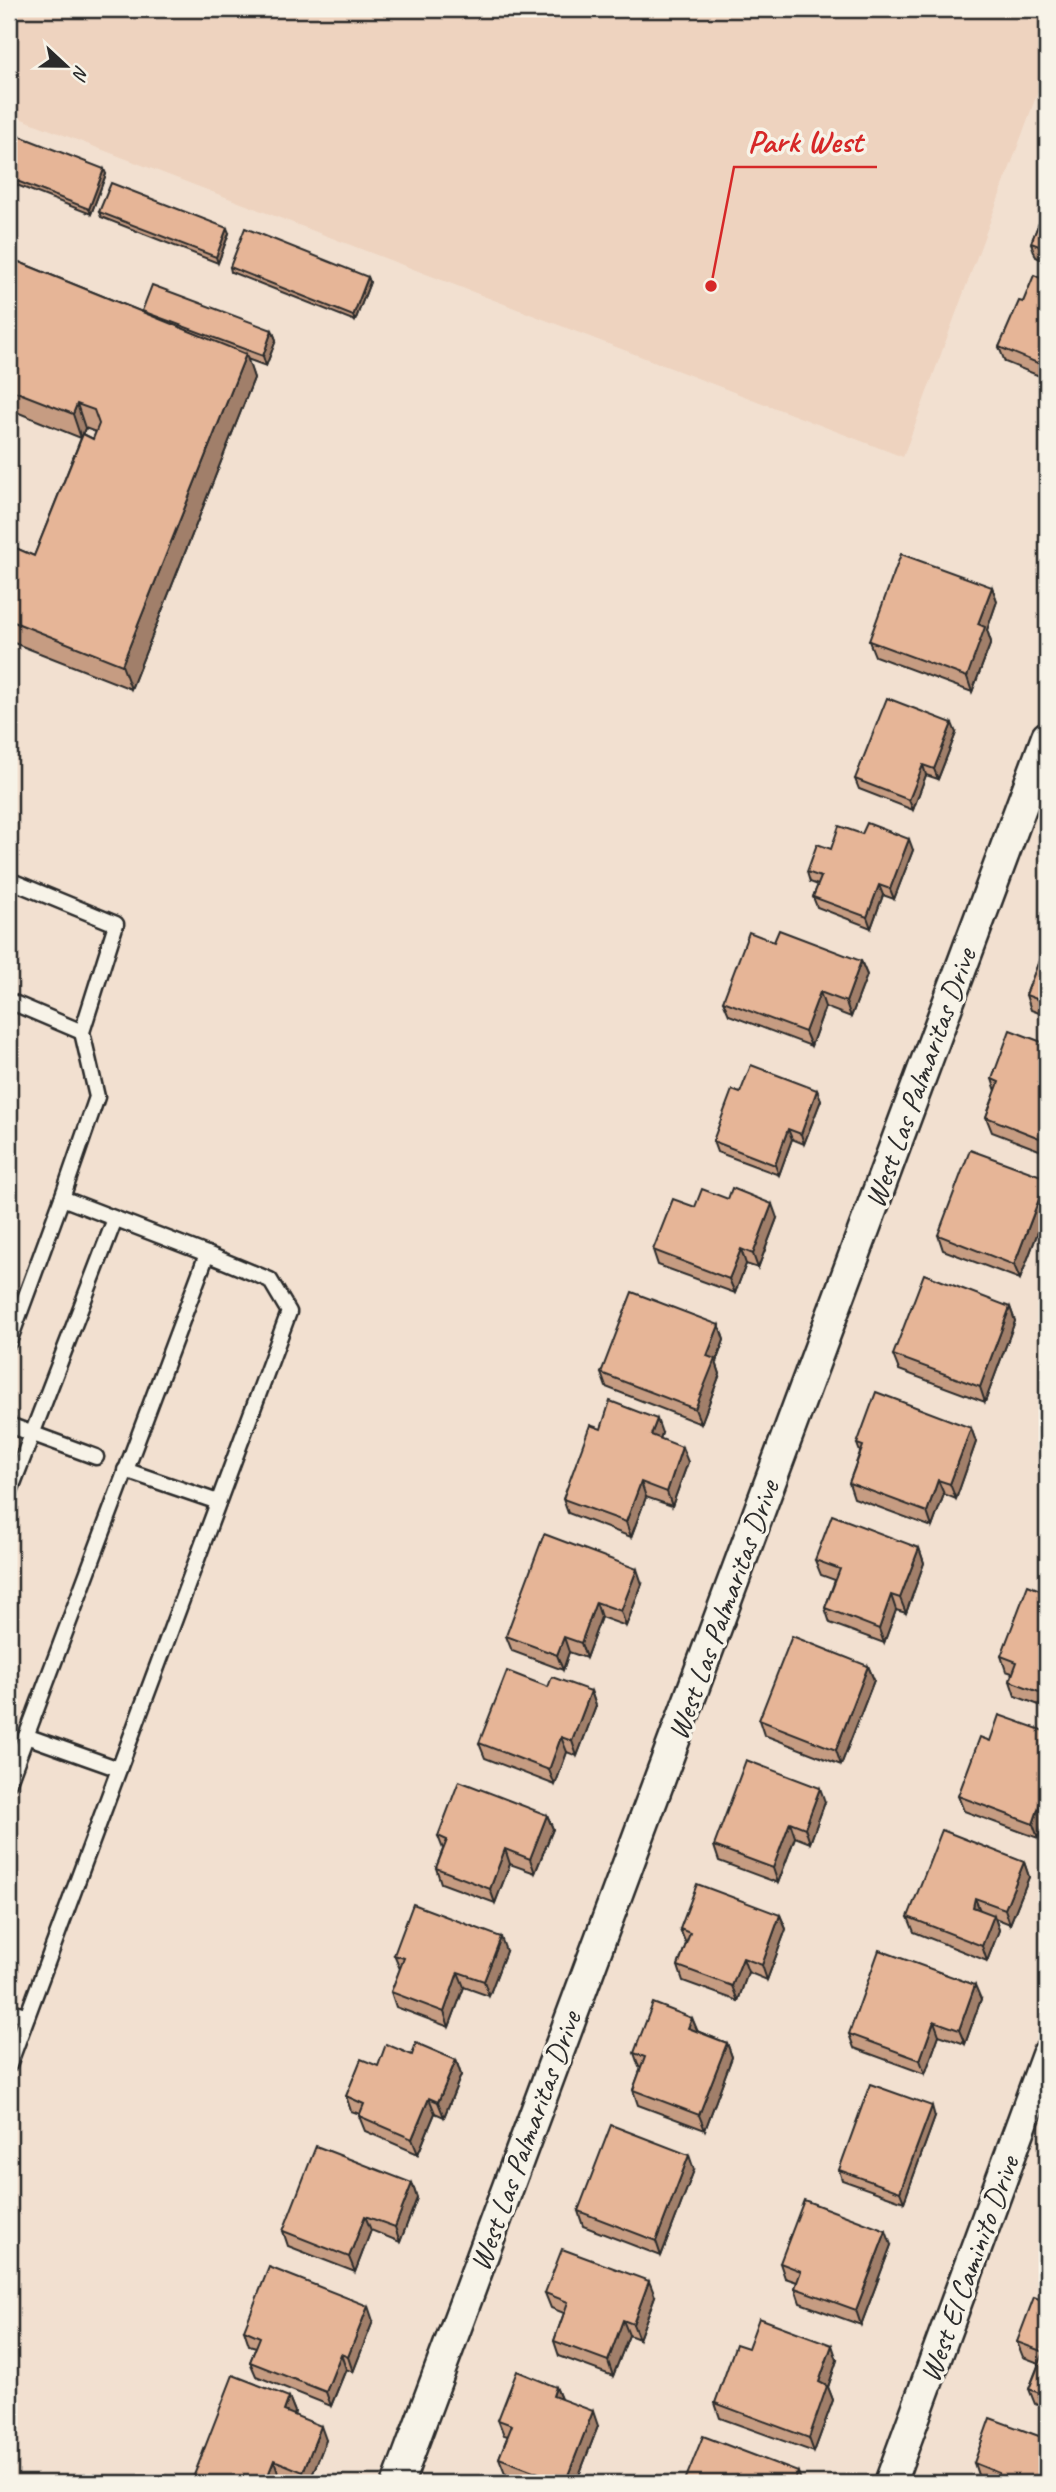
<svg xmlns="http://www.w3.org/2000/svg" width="1056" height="2492" font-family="Caveat,sans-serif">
  <rect width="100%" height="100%" fill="#f2e0d0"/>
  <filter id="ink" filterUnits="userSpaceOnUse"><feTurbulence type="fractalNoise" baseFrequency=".0143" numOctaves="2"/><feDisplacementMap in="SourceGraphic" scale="14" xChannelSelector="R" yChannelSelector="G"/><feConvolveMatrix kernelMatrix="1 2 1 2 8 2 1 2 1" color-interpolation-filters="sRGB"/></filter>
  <g filter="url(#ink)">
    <polygon fill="#eed3bf" points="9,9 1047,9 1047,67 903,457 9,114"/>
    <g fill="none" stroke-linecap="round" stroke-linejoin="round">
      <defs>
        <g id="service">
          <polyline points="9,880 116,924 82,1032 97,1097 62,1198"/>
          <polyline points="9,1001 82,1032"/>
          <polyline points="9,1342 62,1198 207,1254"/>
          <polyline points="9,1425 96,1457"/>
          <polyline points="125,1470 218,1502"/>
          <polyline points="9,1494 115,1219"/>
          <polyline points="26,1736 119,1769"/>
          <polyline points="9,1782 207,1254 270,1280 289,1312 9,2065"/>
          <polyline points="9,2010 27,2016"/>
        </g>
        <g id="minor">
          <polyline points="398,2483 1047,737"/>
          <polyline points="890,2483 1047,2055"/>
        </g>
      </defs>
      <use href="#service" stroke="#2b2b2b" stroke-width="19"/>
      <use href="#minor" stroke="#2b2b2b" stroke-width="35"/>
      <use href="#service" stroke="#f7f3e8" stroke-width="14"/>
      <use href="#minor" stroke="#f7f3e8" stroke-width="30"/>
    </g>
    <g fill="#c69c82" stroke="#2b2b2b" stroke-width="2" fill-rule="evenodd">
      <polygon points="9,132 106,174 91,214 9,182"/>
      <polygon points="1047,203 1047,262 1036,257 1031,243"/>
      <polygon points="99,212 229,233 218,263 101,217"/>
      <path d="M 9,258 L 142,312 L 272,330 L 276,340 L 266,366 L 247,359 L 254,378 L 131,689 L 9,641 L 9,545 L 34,556 L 81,438 L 9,409 ZM 85,428 L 96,432 L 93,439 L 83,434 Z"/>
      <polygon points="230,267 368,277 370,282 355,321 231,272"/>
      <polygon points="1047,281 1047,379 1005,362 999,347 1023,302"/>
      <polygon points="992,587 997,601 987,630 991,642 972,692 875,656 869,641"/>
      <polygon points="956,733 938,779 926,775 913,810 859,789 855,779"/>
      <polygon points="862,834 913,850 894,899 883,895 871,928 817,907 813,897 818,885 810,882 807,872 831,849"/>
      <polygon points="1047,940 1047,1016 1031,1010 1026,995"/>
      <polygon points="774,942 861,961 867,975 851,1017 825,1007 811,1046 729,1015 723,1001"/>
      <polygon points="1047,1044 1047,1153 992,1132 986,1117 996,1091 992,1079"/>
      <polygon points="817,1090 821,1100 804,1144 792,1139 779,1175 717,1152 713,1141 740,1093"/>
      <polygon points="1047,1178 1047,1208 1020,1279 943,1250 938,1235"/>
      <polygon points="695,1207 777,1218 758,1268 746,1264 735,1293 658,1265 653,1250"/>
      <polygon points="1010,1307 1015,1321 985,1402 899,1370 893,1355"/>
      <polygon points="719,1325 724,1340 716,1362 720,1374 701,1424 606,1387 601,1373"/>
      <polygon points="971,1428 976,1442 956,1499 944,1494 932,1527 854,1498 849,1483 860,1452 857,1444"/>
      <polygon points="601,1429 662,1433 660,1439 688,1462 672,1506 646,1497 631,1537 568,1513 563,1499"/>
      <polygon points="919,1548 924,1563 906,1613 896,1610 884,1643 830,1623 825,1608 835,1580 821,1575 815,1560"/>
      <polygon points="642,1584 626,1626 601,1617 586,1658 569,1652 563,1670 512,1651 506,1636"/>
      <polygon points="1047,1593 1047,1708 1015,1696 1010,1681 1012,1673 1006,1671 1001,1656"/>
      <polygon points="868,1666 874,1680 841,1765 764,1735 759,1720"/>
      <polygon points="548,1687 591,1691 596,1706 577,1756 567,1752 555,1785 485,1758 479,1743"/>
      <polygon points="1047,1732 1047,1813 1038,1838 964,1811 958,1796 990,1741"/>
      <polygon points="825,1802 810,1843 795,1837 778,1883 719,1861 714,1846"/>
      <polygon points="547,1815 553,1829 535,1873 510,1864 495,1903 441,1883 436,1868 443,1849 438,1836"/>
      <polygon points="1024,1862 1029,1877 1010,1924 995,1918 999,1930 987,1961 914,1932 908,1917"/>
      <polygon points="780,1915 786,1929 767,1980 748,1972 738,2001 683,1981 678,1966 686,1944 680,1929"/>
      <polygon points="506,1951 489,1996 464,1987 449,2027 396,2007 391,1992 400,1969 394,1955"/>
      <polygon points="981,1999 965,2044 939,2035 925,2074 854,2048 849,2034"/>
      <polygon points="692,2018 697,2031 727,2043 732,2057 705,2130 638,2105 633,2090 641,2068 639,2067 634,2053"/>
      <polygon points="412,2055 456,2060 461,2075 444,2117 435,2113 418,2154 365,2131 359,2116 360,2114 351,2111 346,2096 378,2066"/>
      <polygon points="935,2117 904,2202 842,2180 839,2170"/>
      <polygon points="694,2170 661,2256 583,2226 578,2211"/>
      <polygon points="412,2183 417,2198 400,2242 371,2230 355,2272 288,2246 283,2231"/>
      <polygon points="891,2245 861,2325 800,2303 795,2288 797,2282 785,2278 780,2263"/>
      <polygon points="545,2293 655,2296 639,2339 629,2335 613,2376 559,2356 554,2341 564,2313 551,2308"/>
      <polygon points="1047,2302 1047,2409 1035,2404 1029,2389 1039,2363 1023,2357 1017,2342"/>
      <polygon points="373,2321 353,2372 346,2369 331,2406 256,2376 250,2362 256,2347 249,2345 244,2330"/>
      <polygon points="748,2348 837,2360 828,2387 833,2400 814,2452 720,2418 715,2403"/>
      <polygon points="556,2387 561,2399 598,2426 576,2483 532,2483 505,2473 499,2458 508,2436 504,2435 498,2420"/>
      <polygon points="289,2397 295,2412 294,2415 326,2440 309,2483 300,2483 279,2475 276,2483 195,2483 193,2478"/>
      <polygon points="974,2463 1047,2483 993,2483 979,2478"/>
    </g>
    <g fill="#a17f6a" stroke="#2b2b2b" stroke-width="2">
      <polygon points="104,169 106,174 91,214 89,209"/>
      <polygon points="227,228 229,233 218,263 216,257"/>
      <polygon points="368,277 370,282 355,321 353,316"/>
      <polygon points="272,330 276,340 266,366 263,356"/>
      <polygon points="246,354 254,378 131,689 122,665"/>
      <polygon points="77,404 85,428 81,438 73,414"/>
      <polygon points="992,587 997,601 987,630 991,642 972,692 967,677 978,624"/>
      <polygon points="952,723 956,733 938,779 934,769"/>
      <polygon points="923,765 926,775 913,810 909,800"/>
      <polygon points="909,839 913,850 894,899 890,889"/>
      <polygon points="879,885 883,895 871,928 867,917"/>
      <polygon points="861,961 867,975 851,1017 846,1002"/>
      <polygon points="820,992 825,1007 811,1046 805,1032"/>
      <polygon points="817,1090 821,1100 804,1144 801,1134"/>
      <polygon points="788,1129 792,1139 779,1175 775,1165"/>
      <polygon points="1047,1179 1047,1208 1020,1279 1014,1265"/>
      <polygon points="772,1204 777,1218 758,1268 753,1254"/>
      <polygon points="741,1249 746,1264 735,1293 729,1279"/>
      <polygon points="1010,1307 1015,1321 985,1402 980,1387"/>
      <polygon points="719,1325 724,1340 716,1362 720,1374 701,1424 695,1409 707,1356"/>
      <polygon points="657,1419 662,1433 656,1450 651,1435"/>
      <polygon points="971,1428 976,1442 956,1499 950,1484"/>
      <polygon points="682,1447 688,1462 672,1506 667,1492"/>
      <polygon points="938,1480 944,1494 932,1527 927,1512"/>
      <polygon points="641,1482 646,1497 631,1537 626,1522"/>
      <polygon points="919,1548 924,1563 906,1613 900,1598"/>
      <polygon points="637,1569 642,1584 626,1626 621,1611"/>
      <polygon points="891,1595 896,1610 884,1643 879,1629"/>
      <polygon points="596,1602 601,1617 586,1658 581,1643"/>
      <polygon points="564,1637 569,1652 563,1670 557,1655"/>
      <polygon points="868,1666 874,1680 841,1765 836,1750"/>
      <polygon points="591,1691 596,1706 577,1756 572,1741"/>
      <polygon points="561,1737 567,1752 555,1785 549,1770"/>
      <polygon points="1047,1783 1047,1813 1038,1838 1033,1824"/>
      <polygon points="820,1788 825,1802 810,1843 805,1828"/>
      <polygon points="547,1815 553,1829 535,1873 530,1859"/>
      <polygon points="790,1822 795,1837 778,1883 773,1868"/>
      <polygon points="505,1849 510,1864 495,1903 490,1889"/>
      <polygon points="1024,1862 1029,1877 1010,1924 1005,1909"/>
      <polygon points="975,1898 981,1913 973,1907"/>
      <polygon points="780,1915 786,1929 767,1980 762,1965"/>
      <polygon points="994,1915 999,1930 987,1961 982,1946"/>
      <polygon points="501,1937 506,1951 489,1996 484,1981"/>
      <polygon points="743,1958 748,1972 738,2001 732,1986"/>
      <polygon points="458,1972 464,1987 449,2027 444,2012"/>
      <polygon points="975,1985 981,1999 965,2044 959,2030"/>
      <polygon points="692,2018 698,2032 688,2028"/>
      <polygon points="934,2021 939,2035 925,2074 920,2060"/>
      <polygon points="727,2043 732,2057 705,2130 699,2115"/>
      <polygon points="456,2060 461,2075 444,2117 438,2102"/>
      <polygon points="429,2098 435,2113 418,2154 412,2139"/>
      <polygon points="932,2106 935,2117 904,2202 900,2192"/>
      <polygon points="689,2155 694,2170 661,2256 656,2241"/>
      <polygon points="412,2183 417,2198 400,2242 395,2227"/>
      <polygon points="365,2216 371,2230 355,2272 349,2257"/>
      <polygon points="886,2231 891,2245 861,2325 856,2310"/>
      <polygon points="649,2281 655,2296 639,2339 633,2324"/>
      <polygon points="368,2306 373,2321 353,2372 348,2357"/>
      <polygon points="623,2320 629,2335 613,2376 608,2361"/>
      <polygon points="832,2345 837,2360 828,2387 833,2400 814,2452 809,2438 819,2382"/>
      <polygon points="341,2354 346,2369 331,2406 326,2392"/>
      <polygon points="556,2387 562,2402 553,2396"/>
      <polygon points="289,2397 295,2412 290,2426 284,2411"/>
      <polygon points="593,2411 598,2426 576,2483 565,2483"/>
      <polygon points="321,2426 326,2440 309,2483 307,2483 303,2472"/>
      <polygon points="274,2460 279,2475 276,2483 265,2483"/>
      <polygon points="798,2472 802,2483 794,2483"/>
    </g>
    <g fill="#e6b597" stroke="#2b2b2b" stroke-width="2">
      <polygon points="9,132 104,169 89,209 9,178"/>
      <polygon points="111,183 227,228 216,257 99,212"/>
      <polygon points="1047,203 1047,249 1031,243"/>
      <polygon points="245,228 368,277 353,316 230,267"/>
      <polygon points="9,258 246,354 122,665 9,620 9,545 34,556 83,434 93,439 99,424 94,410 77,404 73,414 9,389"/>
      <polygon points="1034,275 1047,281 1047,367 999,347 1019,301 1023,302"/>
      <polygon points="152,285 272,330 263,356 142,311"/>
      <polygon points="901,554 992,587 978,624 985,627 967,677 869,641"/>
      <polygon points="887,698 952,723 934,769 923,765 909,800 855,779"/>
      <polygon points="867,823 909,839 890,889 879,885 867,917 813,897 821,877 807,872 817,844 831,849 839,826 862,834"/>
      <polygon points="779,930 861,961 846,1002 820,992 805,1032 723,1001 749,932 774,942"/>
      <polygon points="1047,940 1047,1003 1026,995"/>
      <polygon points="1010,1030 1047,1044 1047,1141 986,1117 999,1082 992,1079"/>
      <polygon points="751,1065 817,1090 801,1134 788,1129 775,1165 713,1141 732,1090 740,1093"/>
      <polygon points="970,1150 1047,1178 1014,1265 938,1235"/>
      <polygon points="732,1188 772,1204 753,1254 741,1249 729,1279 653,1250 673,1199 695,1207 702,1189 728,1199"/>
      <polygon points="924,1274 1010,1307 980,1387 893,1355"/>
      <polygon points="632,1292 719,1325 707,1356 715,1359 695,1409 601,1373"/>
      <polygon points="876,1392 971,1428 950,1484 938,1480 927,1512 849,1483 863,1446 857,1444"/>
      <polygon points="610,1401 657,1419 651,1435 682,1447 667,1492 641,1482 626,1522 563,1499 590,1425 601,1429"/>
      <polygon points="832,1515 919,1548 900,1598 891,1595 879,1629 825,1608 840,1569 815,1560"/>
      <polygon points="544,1534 637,1569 621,1611 596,1602 581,1643 564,1637 557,1655 506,1636"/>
      <polygon points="1028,1585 1047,1593 1047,1695 1010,1681 1017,1662 1001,1656"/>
      <polygon points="792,1636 868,1666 836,1750 759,1720"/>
      <polygon points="507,1671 548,1687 552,1677 591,1691 572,1741 561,1737 549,1770 479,1743"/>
      <polygon points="999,1715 1047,1732 1047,1783 1033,1824 958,1796 980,1737 990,1741"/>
      <polygon points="746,1760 820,1788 805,1828 790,1822 773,1868 714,1846"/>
      <polygon points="459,1781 547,1815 530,1859 505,1849 490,1889 436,1868 447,1840 438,1836"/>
      <polygon points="942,1830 1024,1862 1005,1909 975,1898 973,1907 994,1915 982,1946 908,1917"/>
      <polygon points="697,1884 780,1915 762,1965 743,1958 732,1986 678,1966 690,1933 680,1929"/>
      <polygon points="413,1904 501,1937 484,1981 458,1972 444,2012 391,1992 404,1958 394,1955"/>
      <polygon points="879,1950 975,1985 959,2030 934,2021 920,2060 849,2034"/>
      <polygon points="653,2003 692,2018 688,2028 727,2043 699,2115 633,2090 645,2057 634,2053"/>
      <polygon points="416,2043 456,2060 438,2102 429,2098 412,2139 359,2116 364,2104 346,2096 361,2059 378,2066 386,2044 412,2055"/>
      <polygon points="870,2084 932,2106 900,2192 839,2170"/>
      <polygon points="611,2125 689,2155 656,2241 578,2211"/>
      <polygon points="316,2146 412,2183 395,2227 365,2216 349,2257 283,2231"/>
      <polygon points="804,2200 886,2231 856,2310 795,2288 801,2271 780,2263"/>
      <polygon points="562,2249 649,2281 633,2324 623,2320 608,2361 554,2341 568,2302 545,2293"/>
      <polygon points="269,2267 368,2306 348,2357 341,2354 326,2392 250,2362 260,2337 244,2330"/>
      <polygon points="1034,2297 1047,2302 1047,2396 1029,2389 1044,2352 1017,2342"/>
      <polygon points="759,2318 832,2345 819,2382 827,2386 809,2438 715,2403 736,2344 748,2348"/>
      <polygon points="517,2371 556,2387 553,2396 593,2411 565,2483 499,2458 512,2425 498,2420"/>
      <polygon points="233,2375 289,2397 284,2411 321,2426 303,2472 274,2460 265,2483 207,2483 193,2478"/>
      <polygon points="990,2418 1047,2439 1047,2483 996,2483 999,2473 974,2463"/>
      <polygon points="703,2436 798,2472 794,2483 684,2483"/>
    </g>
  </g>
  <g text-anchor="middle" stroke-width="7" stroke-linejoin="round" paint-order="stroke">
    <g font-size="30" fill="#2b2b2b" stroke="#f7f3e8">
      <text transform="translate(920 1078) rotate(-70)" y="10">West Las Palmaritas Drive</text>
      <text transform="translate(723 1610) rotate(-70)" y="10">West Las Palmaritas Drive</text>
      <text transform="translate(525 2141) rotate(-70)" y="10">West Las Palmaritas Drive</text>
      <text transform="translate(969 2269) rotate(-70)" y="10">West El Caminito Drive</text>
    </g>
  </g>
  <path fill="none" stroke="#d62828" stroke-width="2.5" d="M711 286L734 167H877"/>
  <circle fill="#d62828" stroke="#f7f3e8" stroke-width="2.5" cx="711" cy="286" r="7"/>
  <g font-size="32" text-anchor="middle" font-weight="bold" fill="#d62828" stroke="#f7f3e8" stroke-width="7" stroke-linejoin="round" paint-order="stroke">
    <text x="805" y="152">Park West</text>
  </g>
  <rect width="1056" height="2492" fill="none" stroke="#f7f3e8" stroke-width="35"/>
  <rect x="18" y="18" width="1021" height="2457" fill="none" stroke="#2b2b2b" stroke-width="2.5" filter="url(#ink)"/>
  <g transform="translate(66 66) rotate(112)" stroke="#f7f3e8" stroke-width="5" paint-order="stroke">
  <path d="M0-5L12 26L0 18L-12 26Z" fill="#2b2b2b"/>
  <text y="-10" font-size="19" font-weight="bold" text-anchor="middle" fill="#2b2b2b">N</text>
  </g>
</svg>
